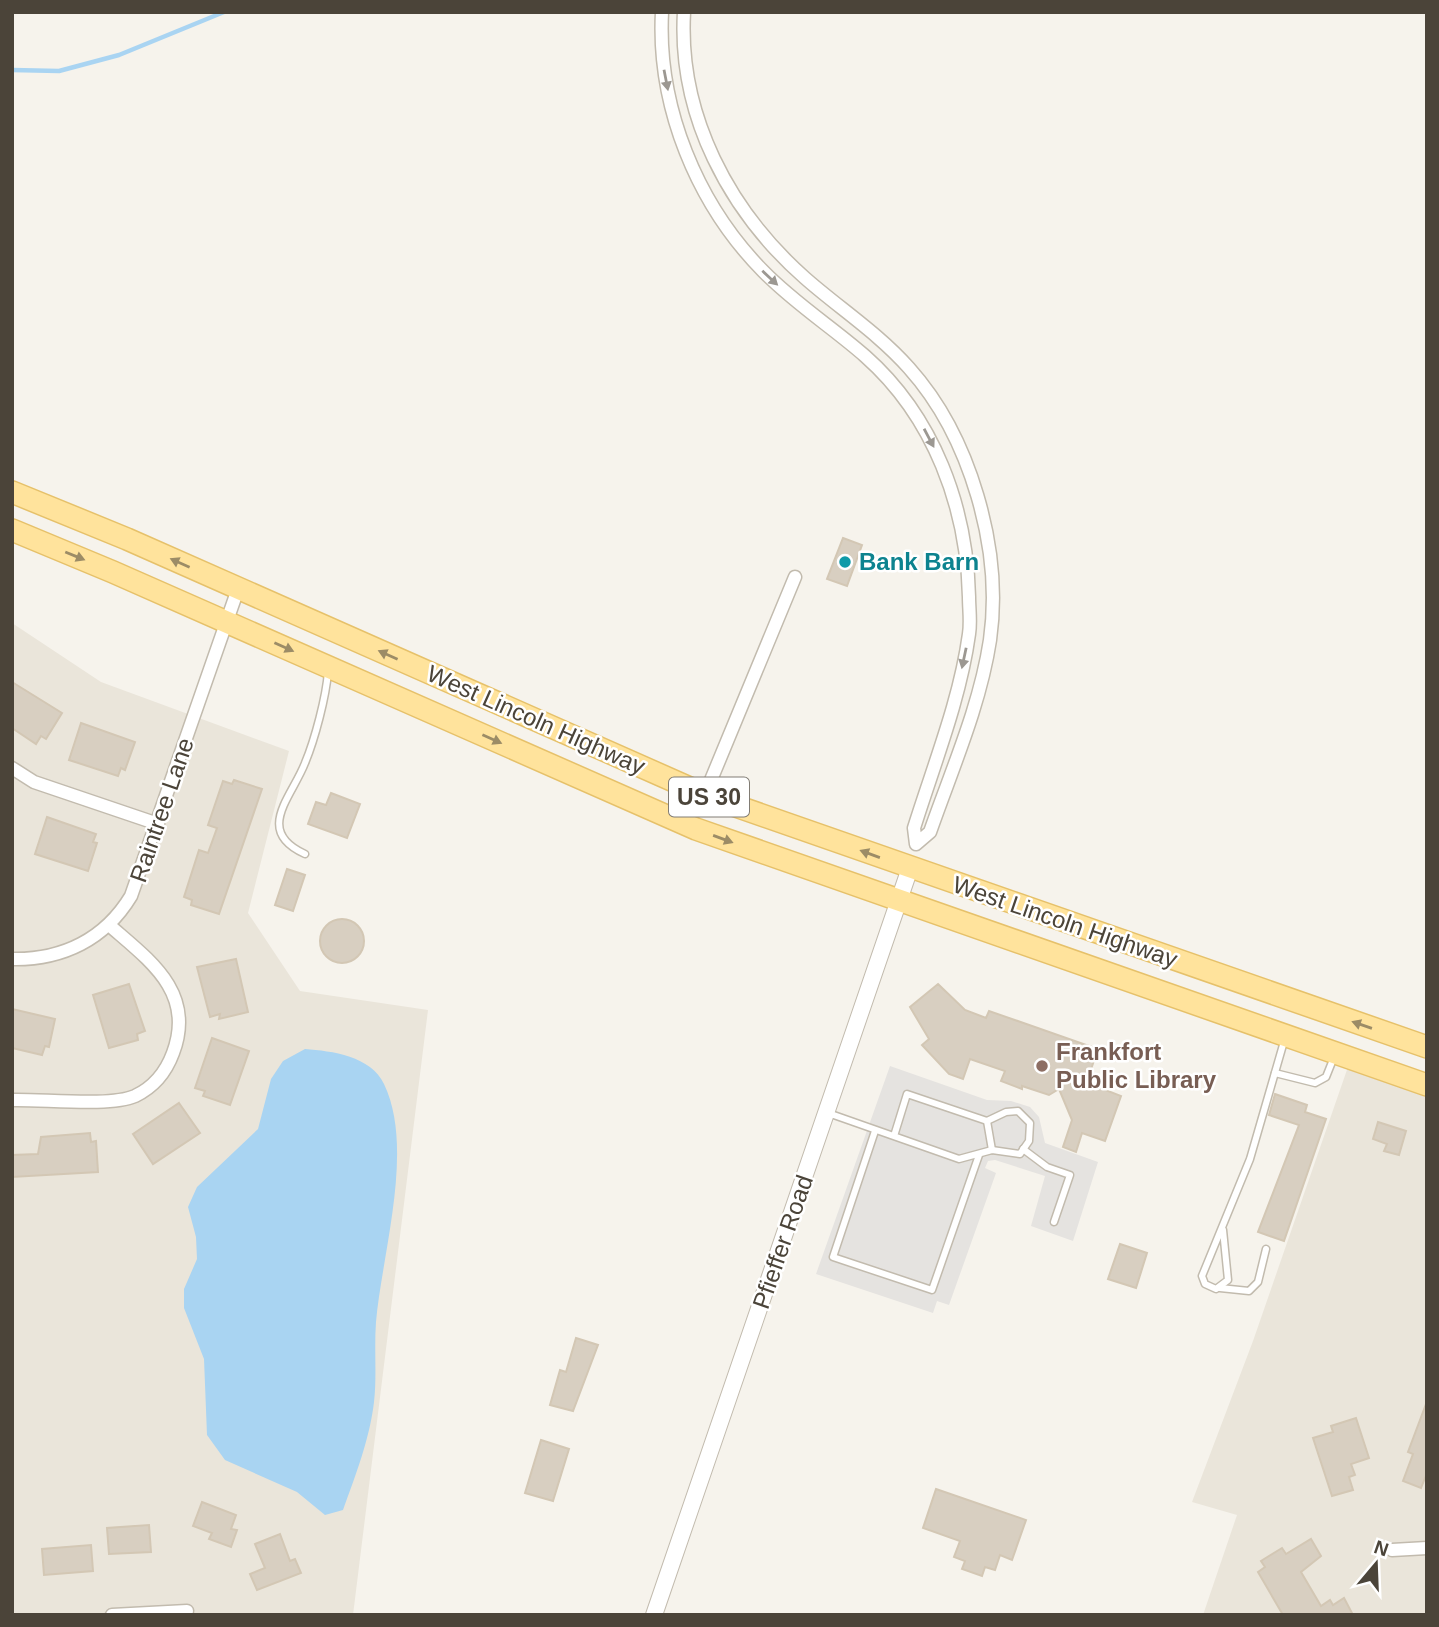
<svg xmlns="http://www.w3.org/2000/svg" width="1439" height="1627" font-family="Arial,sans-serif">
  <rect width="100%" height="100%" fill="#f6f3ec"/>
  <g fill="#eae5da">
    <polygon points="12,623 101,682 289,751 248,913 300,991 428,1010 353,1615 12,1615"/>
    <polygon points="1349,1064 1427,1090 1427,1615 1203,1615 1237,1515 1192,1502 1253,1341"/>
  </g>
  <polygon fill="#e5e3e0" points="890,1066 987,1100 1011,1101 1030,1107 1039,1117 1045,1143 1098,1162 1073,1241 1031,1226 1045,1176 995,1160 988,1161 985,1168 996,1173 949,1305 937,1301 933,1313 816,1274"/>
  <path fill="#a9d4f2" d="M 305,1049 C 332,1051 371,1056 384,1084 C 415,1149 382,1253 376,1322 C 374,1349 377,1376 374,1402 C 370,1438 355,1477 343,1510 L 325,1515 L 297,1492 L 225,1460 L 207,1435 L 204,1359 L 184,1308 L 184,1289 L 197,1259 L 196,1237 L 188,1207 L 197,1187 L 258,1129 L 271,1079 L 283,1061 Z"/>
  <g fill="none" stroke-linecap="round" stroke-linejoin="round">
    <polyline stroke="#a9d4f2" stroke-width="4.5" points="12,70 59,71 119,55 224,12"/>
  </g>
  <g fill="#d8cfc1" stroke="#d3c7b4" stroke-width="2">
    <polygon points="843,538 862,545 847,586 827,579"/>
    <polygon points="12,682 62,713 46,739 41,736 36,744 12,728"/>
    <polygon points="81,723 135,742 125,770 121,768 118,776 69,760"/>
    <polygon points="234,780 262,789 219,914 191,905 192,900 184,897 199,850 208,853 217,828 208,825 223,781 232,784"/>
    <polygon points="331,793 360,804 347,838 308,824 316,802 326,805"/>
    <polygon points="47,817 96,834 93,842 97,843 88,871 35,854"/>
    <polygon points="287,869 305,875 293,911 275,905"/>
    <circle cx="342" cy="941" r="22"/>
    <polygon points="236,959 248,1012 219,1019 220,1014 210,1017 197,967"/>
    <polygon points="129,984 145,1031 137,1034 138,1040 109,1048 93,995"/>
    <polygon points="938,984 965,1010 986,1018 989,1011 1098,1049 1089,1075 1095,1086 1121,1096 1105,1141 1082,1133 1076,1152 1063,1147 1072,1120 1059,1089 1049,1095 1022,1086 1022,1089 1001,1081 1005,1071 970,1059 963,1079 949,1074 922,1045 929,1039 910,1007"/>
    <polygon points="12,1009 55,1019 49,1047 45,1046 42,1055 12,1048"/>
    <polygon points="212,1038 249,1051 230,1105 203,1096 205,1091 195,1088"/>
    <polygon points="1275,1094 1307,1105 1305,1112 1326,1119 1284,1241 1258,1232 1299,1125 1269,1115"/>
    <polygon points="179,1103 200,1133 153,1164 133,1134"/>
    <polygon points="1378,1122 1406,1131 1399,1155 1384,1151 1387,1144 1373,1139"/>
    <polygon points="90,1133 91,1142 96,1141 98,1172 12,1177 12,1155 38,1154 41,1137"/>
    <polygon points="1120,1244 1147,1253 1136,1288 1108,1279"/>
    <polygon points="576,1338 598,1345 573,1411 550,1405 560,1370 566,1372"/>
    <polygon points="1426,1404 1427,1473 1421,1488 1403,1481 1413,1454 1408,1452"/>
    <polygon points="1356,1418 1369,1458 1351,1464 1355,1475 1349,1477 1353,1490 1332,1496 1313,1438 1333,1432 1331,1426"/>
    <polygon points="541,1440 569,1449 553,1501 525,1493"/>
    <polygon points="936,1489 1026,1520 1012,1560 1000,1555 995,1570 985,1567 982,1576 962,1569 965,1561 954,1557 960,1541 923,1528"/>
    <polygon points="202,1502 236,1515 231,1529 237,1530 231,1547 209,1539 212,1533 193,1526"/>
    <polygon points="149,1525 151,1552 109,1554 107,1528"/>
    <polygon points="280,1534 290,1561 295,1559 301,1573 257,1590 250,1574 265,1568 255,1544"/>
    <polygon points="1311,1539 1321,1556 1301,1572 1321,1606 1330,1600 1333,1605 1344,1598 1353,1615 1283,1615 1258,1572 1265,1567 1261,1561 1282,1548 1286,1554"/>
    <polygon points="91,1545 93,1571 44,1575 42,1549"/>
  </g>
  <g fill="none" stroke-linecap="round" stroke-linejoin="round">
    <defs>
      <g id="service">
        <path d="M 305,854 C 254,831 292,797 305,763 C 315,739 326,697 328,672"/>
        <polyline points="1275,1073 1315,1083 1326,1077 1334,1057"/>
        <polyline points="828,1113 959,1159 992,1150 1020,1154 1029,1141 1030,1123 1018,1111 1006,1112 987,1121 907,1094 894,1136"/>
        <polyline points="987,1121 992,1150"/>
        <polyline points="875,1131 833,1257 932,1290 979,1155"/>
        <polyline points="1023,1149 1047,1167 1070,1175 1054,1222"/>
        <polyline points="1223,1230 1228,1280 1216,1289 1205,1284 1202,1276 1250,1159 1285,1038"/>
        <polyline points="1220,1288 1249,1291 1258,1282 1266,1249"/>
      </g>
      <g id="minor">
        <path d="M 662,12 C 657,107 697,204 763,271 C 794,303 832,327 865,356 C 934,417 967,507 969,597 C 969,609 971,622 969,634 C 960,700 934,764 914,828 L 916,844 L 930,832 C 952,769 980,706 990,640 C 1003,549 970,436 909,368 C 878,333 839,308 805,278 C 729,211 678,115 684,12"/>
        <polyline points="12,768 34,782 158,824"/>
        <polyline points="710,797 711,780 795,577"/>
        <path d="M 12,959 C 63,960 105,939 131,896 L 238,589"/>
        <path d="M 12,1100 C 43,1099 110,1107 135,1096 C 154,1087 166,1072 173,1053 C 196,992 149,960 109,925"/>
        <polyline points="1392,1550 1427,1548"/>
        <polyline points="112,1615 187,1611"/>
      </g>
      <polyline id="tertiary" points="654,1615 910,868"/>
      <g id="primary">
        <polyline points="12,492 127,539 710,797 1427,1047"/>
        <polyline points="12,530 113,572 696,829 1427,1085"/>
      </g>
    </defs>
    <use href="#service" stroke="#c2bbae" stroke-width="9"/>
    <use href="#minor" stroke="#c2bbae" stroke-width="15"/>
    <use href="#tertiary" stroke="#c2bbae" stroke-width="18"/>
    <use href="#primary" stroke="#e6c16a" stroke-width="24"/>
    <use href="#service" stroke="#fff" stroke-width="6"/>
    <use href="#minor" stroke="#fff" stroke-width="12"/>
    <use href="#tertiary" stroke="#fff" stroke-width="16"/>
    <use href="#primary" stroke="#ffe39c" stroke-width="21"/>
  </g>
  <defs><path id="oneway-solid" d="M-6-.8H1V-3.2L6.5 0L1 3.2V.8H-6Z" transform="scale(1.75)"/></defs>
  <g fill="#9c9892">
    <use href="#oneway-solid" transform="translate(666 80) rotate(79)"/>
    <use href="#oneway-solid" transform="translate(770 278) rotate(43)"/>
    <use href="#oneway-solid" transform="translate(929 438) rotate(62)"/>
    <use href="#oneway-solid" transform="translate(964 658) rotate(102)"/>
  </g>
  <g fill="#9c8c66">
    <use href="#oneway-solid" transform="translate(75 556) rotate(22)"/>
    <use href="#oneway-solid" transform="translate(180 563) rotate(-156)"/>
    <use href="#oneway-solid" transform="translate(284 647) rotate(24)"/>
    <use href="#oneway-solid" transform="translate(388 655) rotate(-156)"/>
    <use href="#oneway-solid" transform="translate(492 739) rotate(24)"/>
    <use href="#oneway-solid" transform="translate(723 839) rotate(20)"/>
    <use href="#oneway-solid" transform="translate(870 854) rotate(-160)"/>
    <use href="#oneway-solid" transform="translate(1362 1025) rotate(-161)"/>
  </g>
  <circle fill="#0f9aa8" stroke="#fff" stroke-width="2.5" cx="845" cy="562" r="7"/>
  <circle fill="#8d6e63" stroke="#fff" stroke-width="2.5" cx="1042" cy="1066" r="7"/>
  <g text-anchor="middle" stroke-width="5" stroke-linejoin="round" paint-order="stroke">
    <rect fill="#fff" stroke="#817c74" stroke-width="2" x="669" y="777.5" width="80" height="39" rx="5"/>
    <g font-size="23" font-weight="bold" fill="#4b4439">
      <text x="709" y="805">US 30</text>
    </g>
    <g font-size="24" font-weight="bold" fill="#0d838f" stroke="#fff" text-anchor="start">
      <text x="859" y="570">Bank Barn</text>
    </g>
    <g font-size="24" fill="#4b4439" stroke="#fff">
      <text transform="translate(536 720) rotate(24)" y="8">West Lincoln Highway</text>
      <text transform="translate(162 810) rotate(-71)" y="8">Raintree Lane</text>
      <text transform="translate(1065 922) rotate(19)" y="8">West Lincoln Highway</text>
      <text transform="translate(783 1242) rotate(-71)" y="8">Pfieffer Road</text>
    </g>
    <g font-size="24" font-weight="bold" fill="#785e54" stroke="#fff" text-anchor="start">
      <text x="1056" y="1060">Frankfort<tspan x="1056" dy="28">Public Library</tspan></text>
    </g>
  </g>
  <rect width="1439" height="1627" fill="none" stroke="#4b4439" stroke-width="28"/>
  <g transform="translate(1376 1564) rotate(19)" stroke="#ffffff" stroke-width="5" paint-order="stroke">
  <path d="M0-5L12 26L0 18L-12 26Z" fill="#4b4439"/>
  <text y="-10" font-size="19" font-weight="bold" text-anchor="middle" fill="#4b4439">N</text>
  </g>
</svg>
